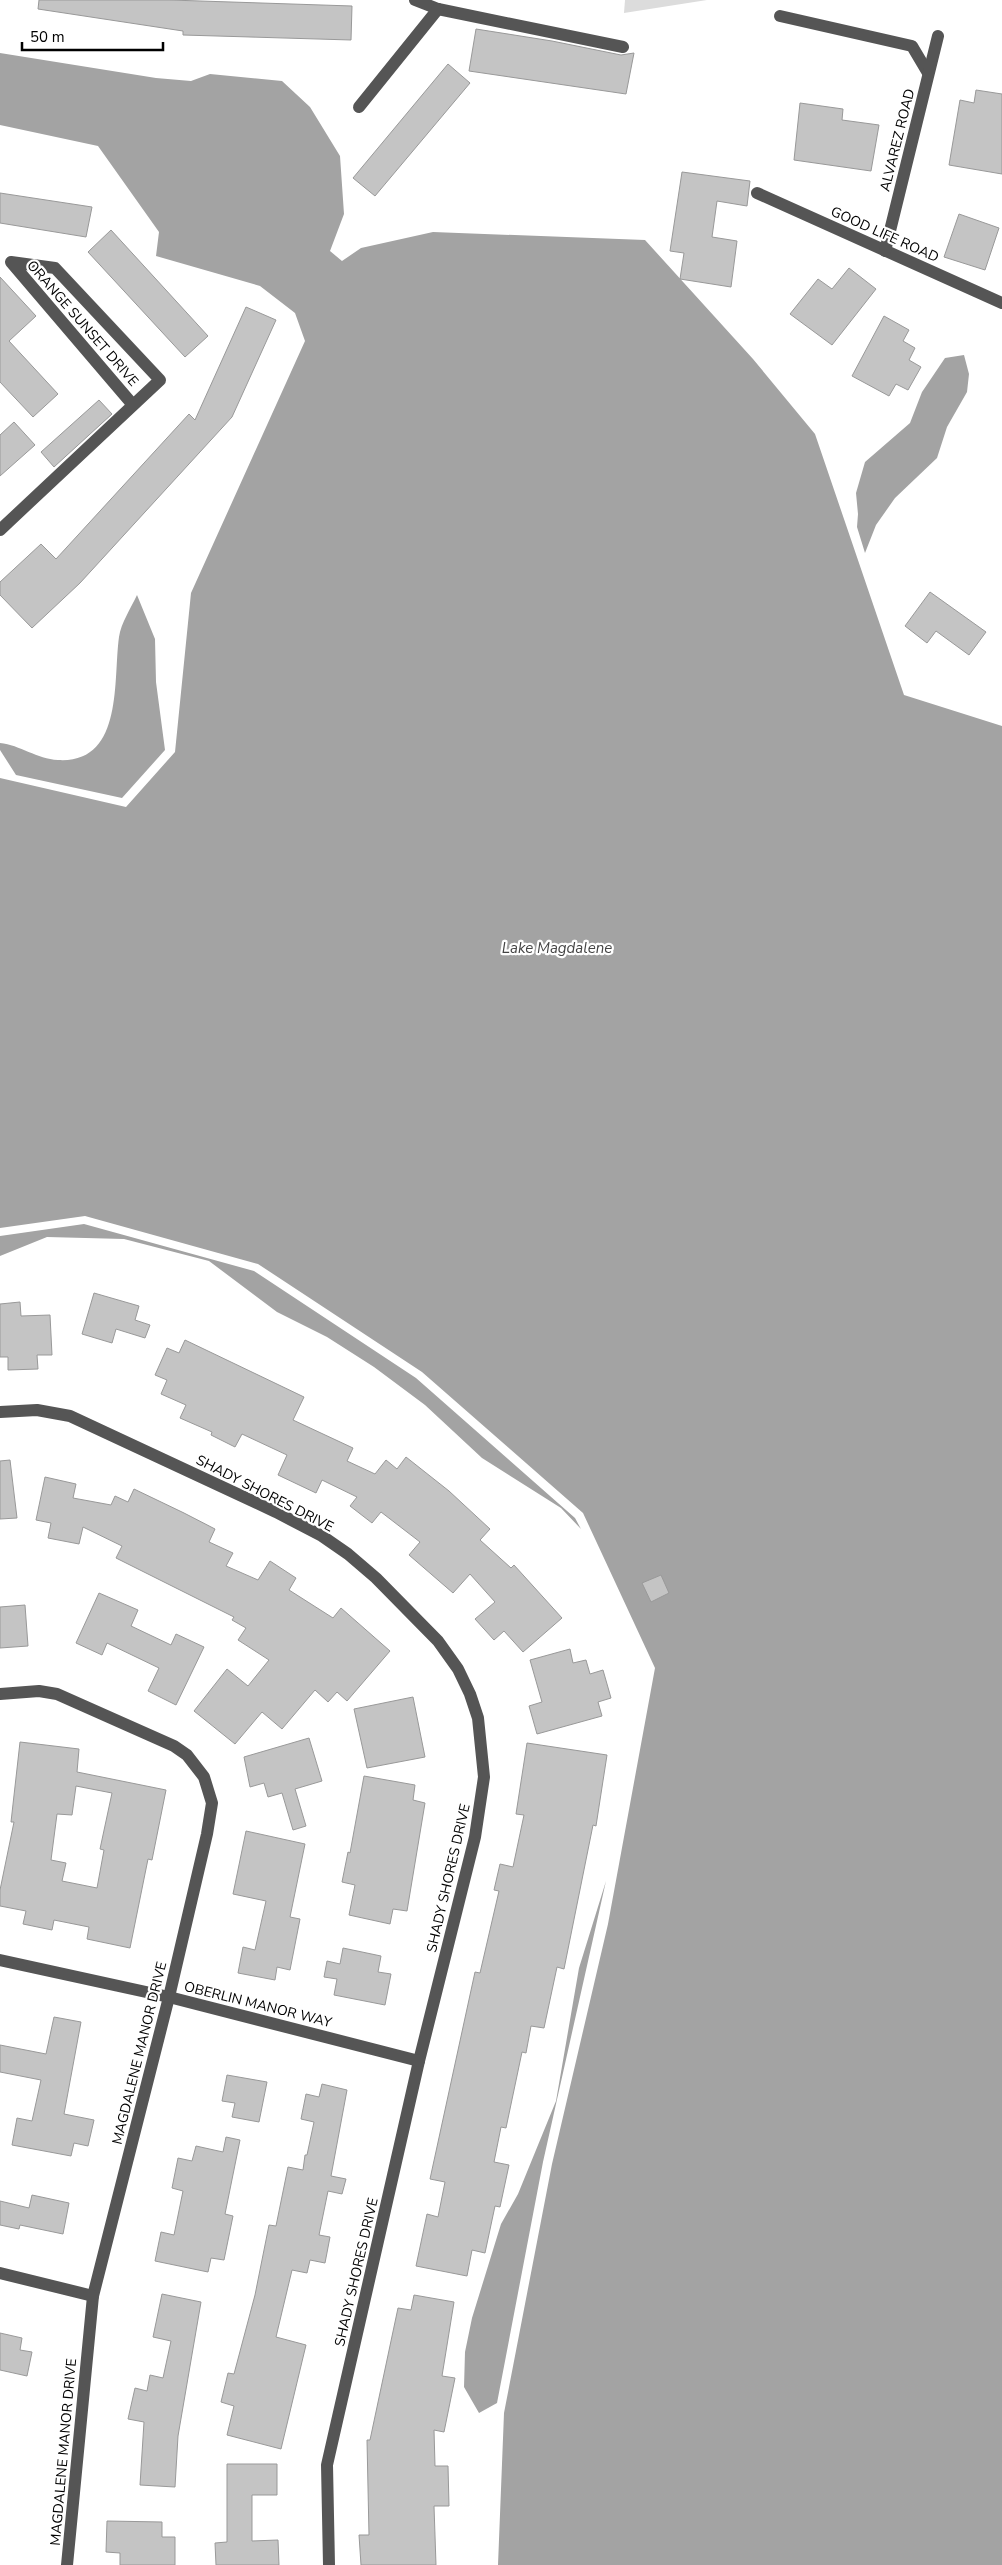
<svg xmlns="http://www.w3.org/2000/svg" width="1002" height="2565" font-family="'Nunito Sans',sans-serif">
  <rect width="100%" height="100%" fill="#fff"/>
  <polygon fill="#dcdcdc" points="625,0 707,0 624,13"/>
  <g fill="#a3a3a3">
    <polygon points="0,53 156,78 191,81 210,74 282,81 310,107 340,156 344,214 330,251 342,261 361,248 433,232 645,240 753,359 815,434 904,695 1002,726 1002,2565 498,2565 504,2413 552,2164 608,1924 655,1668 583,1513 422,1372 258,1264 85,1216 0,1228 0,778 126,807 175,752 191,593 305,341 295,313 260,286 156,256 159,232 98,146 0,125"/>
    <polygon points="964,355 969,374 967,392 947,427 937,458 895,498 876,525 865,553 857,527 858,514 856,493 865,462 910,423 922,392 945,358"/>
    <path d="M 137,595 L 155,639 L 156,682 L 165,750 L 122,798 L 16,775 L 0,750 L 0,743 C 20,745 37,759 58,760 C 124,764 113,680 119,637 C 121,623 131,608 137,595 Z"/>
    <polygon points="84,1224 254,1271 416,1378 575,1518 581,1529 561,1508 482,1458 425,1405 374,1367 327,1337 277,1312 209,1261 124,1239 47,1237 0,1256 0,1236"/>
    <polygon points="606,1881 543,2162 497,2403 479,2413 464,2387 465,2352 472,2318 501,2224 518,2194 556,2101 579,1968"/>
  </g>
  <g fill="#c4c4c4" stroke="#999" fill-rule="evenodd">
    <polygon points="39,0 170,0 352,6 351,40 183,35 183,31 38,9"/>
    <polygon points="476,29 552,41 621,55 634,53 626,94 469,71"/>
    <polygon points="448,64 470,83 375,196 353,178"/>
    <polygon points="976,90 1002,94 1002,174 949,165 960,100 974,103"/>
    <polygon points="800,103 843,109 842,120 879,125 871,171 794,160"/>
    <polygon points="682,172 750,181 747,206 717,201 712,237 737,241 731,287 680,279 684,253 670,251"/>
    <polygon points="0,193 92,207 86,237 0,223"/>
    <polygon points="959,214 999,228 985,270 944,257"/>
    <polygon points="111,230 208,336 185,357 88,252"/>
    <polygon points="849,268 876,289 832,345 790,314 818,279 832,289"/>
    <polygon points="0,277 36,316 9,341 58,394 33,417 0,382"/>
    <polygon points="246,307 276,320 232,417 80,583 32,628 0,595 0,582 41,544 56,559 189,414 195,420"/>
    <polygon points="884,316 909,330 903,341 915,348 909,360 921,367 908,390 896,384 889,396 852,376"/>
    <polygon points="99,400 112,414 54,467 41,452"/>
    <polygon points="14,422 35,445 0,476 0,435"/>
    <polygon points="930,592 986,632 969,655 936,631 927,643 905,626"/>
    <polygon points="94,1293 139,1306 135,1320 150,1325 145,1338 116,1329 112,1343 82,1334"/>
    <polygon points="20,1302 21,1316 50,1315 52,1355 37,1355 38,1369 8,1370 8,1357 0,1357 0,1304"/>
    <polygon points="185,1340 304,1397 293,1420 353,1448 347,1461 375,1474 386,1460 397,1469 406,1457 449,1491 490,1529 480,1540 511,1568 514,1565 562,1618 523,1652 504,1631 494,1640 475,1619 495,1602 470,1574 453,1593 409,1555 420,1542 381,1512 372,1523 350,1506 357,1497 322,1480 316,1493 278,1475 287,1455 242,1434 235,1447 211,1435 212,1432 180,1418 186,1405 161,1394 167,1380 155,1375 167,1348 179,1353"/>
    <polygon points="10,1460 17,1518 0,1519 0,1461"/>
    <polygon points="45,1477 76,1484 73,1498 111,1505 115,1496 128,1502 134,1489 184,1513 215,1529 209,1542 233,1553 226,1566 258,1580 270,1561 296,1578 289,1590 333,1618 341,1608 390,1651 347,1701 337,1692 328,1702 315,1690 282,1729 262,1712 235,1744 194,1711 227,1669 248,1686 269,1660 238,1640 246,1628 232,1620 234,1617 116,1558 122,1546 83,1527 79,1544 48,1538 51,1523 36,1520"/>
    <polygon points="661,1575 669,1593 651,1602 642,1583"/>
    <polygon points="99,1593 138,1610 131,1626 171,1645 176,1634 204,1647 176,1705 148,1691 159,1668 107,1643 102,1655 76,1643"/>
    <polygon points="25,1605 28,1646 0,1648 0,1607"/>
    <polygon points="570,1649 573,1663 586,1660 590,1674 603,1670 611,1698 598,1702 602,1716 537,1734 529,1706 542,1702 530,1660"/>
    <polygon points="413,1697 425,1757 367,1768 354,1709"/>
    <polygon points="309,1738 322,1781 295,1789 306,1826 293,1830 282,1793 268,1797 264,1783 250,1787 244,1757"/>
    <path d="M 20,1742 L 79,1749 L 77,1772 L 166,1790 L 152,1860 L 148,1859 L 130,1948 L 87,1939 L 89,1927 L 54,1920 L 52,1930 L 23,1924 L 26,1911 L 0,1906 L 0,1890 L 14,1822 L 11,1822 ZM 76,1786 L 112,1793 L 100,1849 L 104,1850 L 97,1888 L 62,1881 L 66,1863 L 51,1860 L 57,1814 L 72,1815 Z"/>
    <polygon points="527,1743 607,1755 596,1826 593,1825 564,1969 557,1967 544,2028 531,2026 526,2053 522,2052 506,2128 501,2127 494,2162 509,2165 500,2207 495,2206 485,2253 472,2250 467,2276 416,2266 427,2214 438,2217 445,2182 430,2179 475,1972 480,1973 499,1891 494,1890 500,1864 513,1867 524,1815 516,1814"/>
    <polygon points="364,1776 415,1785 413,1800 425,1803 407,1911 393,1909 390,1924 349,1915 355,1885 342,1882 348,1852 350,1853"/>
    <polygon points="246,1831 305,1844 290,1917 300,1919 290,1970 277,1967 275,1980 238,1973 243,1947 255,1950 266,1901 233,1894"/>
    <polygon points="343,1948 381,1956 378,1972 391,1974 385,2005 334,1995 337,1979 324,1977 327,1961 340,1964"/>
    <polygon points="54,2017 81,2022 64,2114 94,2120 88,2146 74,2143 71,2156 12,2145 17,2118 32,2121 41,2080 0,2072 0,2045 46,2054"/>
    <polygon points="227,2075 267,2082 259,2122 232,2117 235,2103 222,2101"/>
    <polygon points="322,2084 347,2090 331,2176 346,2179 342,2194 328,2191 319,2235 330,2237 325,2263 310,2260 307,2273 292,2270 276,2337 306,2345 281,2449 227,2435 234,2406 221,2402 228,2373 234,2374 255,2295 269,2225 276,2226 288,2167 303,2170 305,2155 307,2155 314,2122 301,2119 306,2094 319,2097"/>
    <polygon points="226,2137 240,2140 225,2214 233,2216 224,2260 211,2258 208,2272 155,2261 161,2232 174,2235 183,2191 172,2188 178,2158 192,2161 196,2146 223,2152"/>
    <polygon points="32,2195 69,2203 63,2234 20,2225 19,2229 0,2225 0,2201 29,2208"/>
    <polygon points="162,2294 201,2302 178,2436 175,2487 140,2485 144,2422 128,2419 135,2388 147,2391 150,2375 163,2378 171,2341 153,2337"/>
    <polygon points="414,2295 454,2302 442,2376 455,2378 444,2432 434,2430 435,2466 448,2466 449,2506 434,2506 436,2565 361,2565 359,2535 369,2535 367,2440 370,2440 398,2308 411,2310"/>
    <polygon points="0,2333 22,2338 20,2350 32,2352 27,2376 0,2370"/>
    <polygon points="227,2464 277,2464 277,2495 252,2495 252,2541 278,2540 279,2565 216,2565 215,2543 227,2542"/>
    <polygon points="107,2521 162,2522 162,2537 175,2537 175,2565 120,2565 120,2553 106,2552"/>
  </g>
  <g fill="none" stroke-linecap="round" stroke-linejoin="round">
    <g stroke="#555" stroke-width="12">
      <polyline points="415,0 438,9 623,47"/>
      <polyline points="780,16 912,46 928,73"/>
      <polyline points="359,107 438,9"/>
      <polyline points="757,193 1002,303"/>
      <polyline points="885,251 938,36"/>
      <polyline points="0,530 160,380 55,268 11,262 133,405"/>
      <polyline points="0,1412 37,1410 70,1416 276,1512 322,1536 348,1554 376,1578 438,1641 458,1669 470,1694 478,1718 484,1777 475,1837 419,2061 327,2465 329,2565"/>
      <polyline points="0,1694 39,1691 57,1694 174,1746 187,1755 204,1777 212,1803 207,1834 169,1997 93,2296 67,2565"/>
      <polyline points="0,1960 169,1997 419,2061"/>
      <polyline points="0,2273 93,2296"/>
    </g>
  </g>
  <g text-anchor="middle" stroke-width="4.5" stroke-linejoin="round" paint-order="stroke">
    <g font-size="14" fill="#000" stroke="#fff">
      <text transform="translate(897 140) rotate(-76)" y="5">ALVAREZ ROAD</text>
      <text transform="translate(885 234) rotate(24)" y="5">GOOD LIFE ROAD</text>
      <text transform="translate(83 323) rotate(49)" y="5">ORANGE SUNSET DRIVE</text>
      <text transform="translate(265 1493) rotate(27)" y="5">SHADY SHORES DRIVE</text>
      <text transform="translate(448 1878) rotate(-77)" y="5">SHADY SHORES DRIVE</text>
      <text transform="translate(258 2004) rotate(14)" y="5">OBERLIN MANOR WAY</text>
      <text transform="translate(139 2053) rotate(-76)" y="5">MAGDALENE MANOR DRIVE</text>
      <text transform="translate(356 2272) rotate(-77)" y="5">SHADY SHORES DRIVE</text>
      <text transform="translate(63 2452) rotate(-85)" y="5">MAGDALENE MANOR DRIVE</text>
    </g>
    <g font-size="15" font-style="italic" fill="#444" stroke="#fff">
      <text x="557" y="953">Lake Magdalene</text>
    </g>
  </g>
  <path d="M22 42v8h141v-8" fill="none" stroke="#000000" stroke-width="2.5"/>
  <text x="30" y="42" font-size="15" fill="#000000" stroke="#ffffff" stroke-width="4" paint-order="stroke">50 m</text>
</svg>
